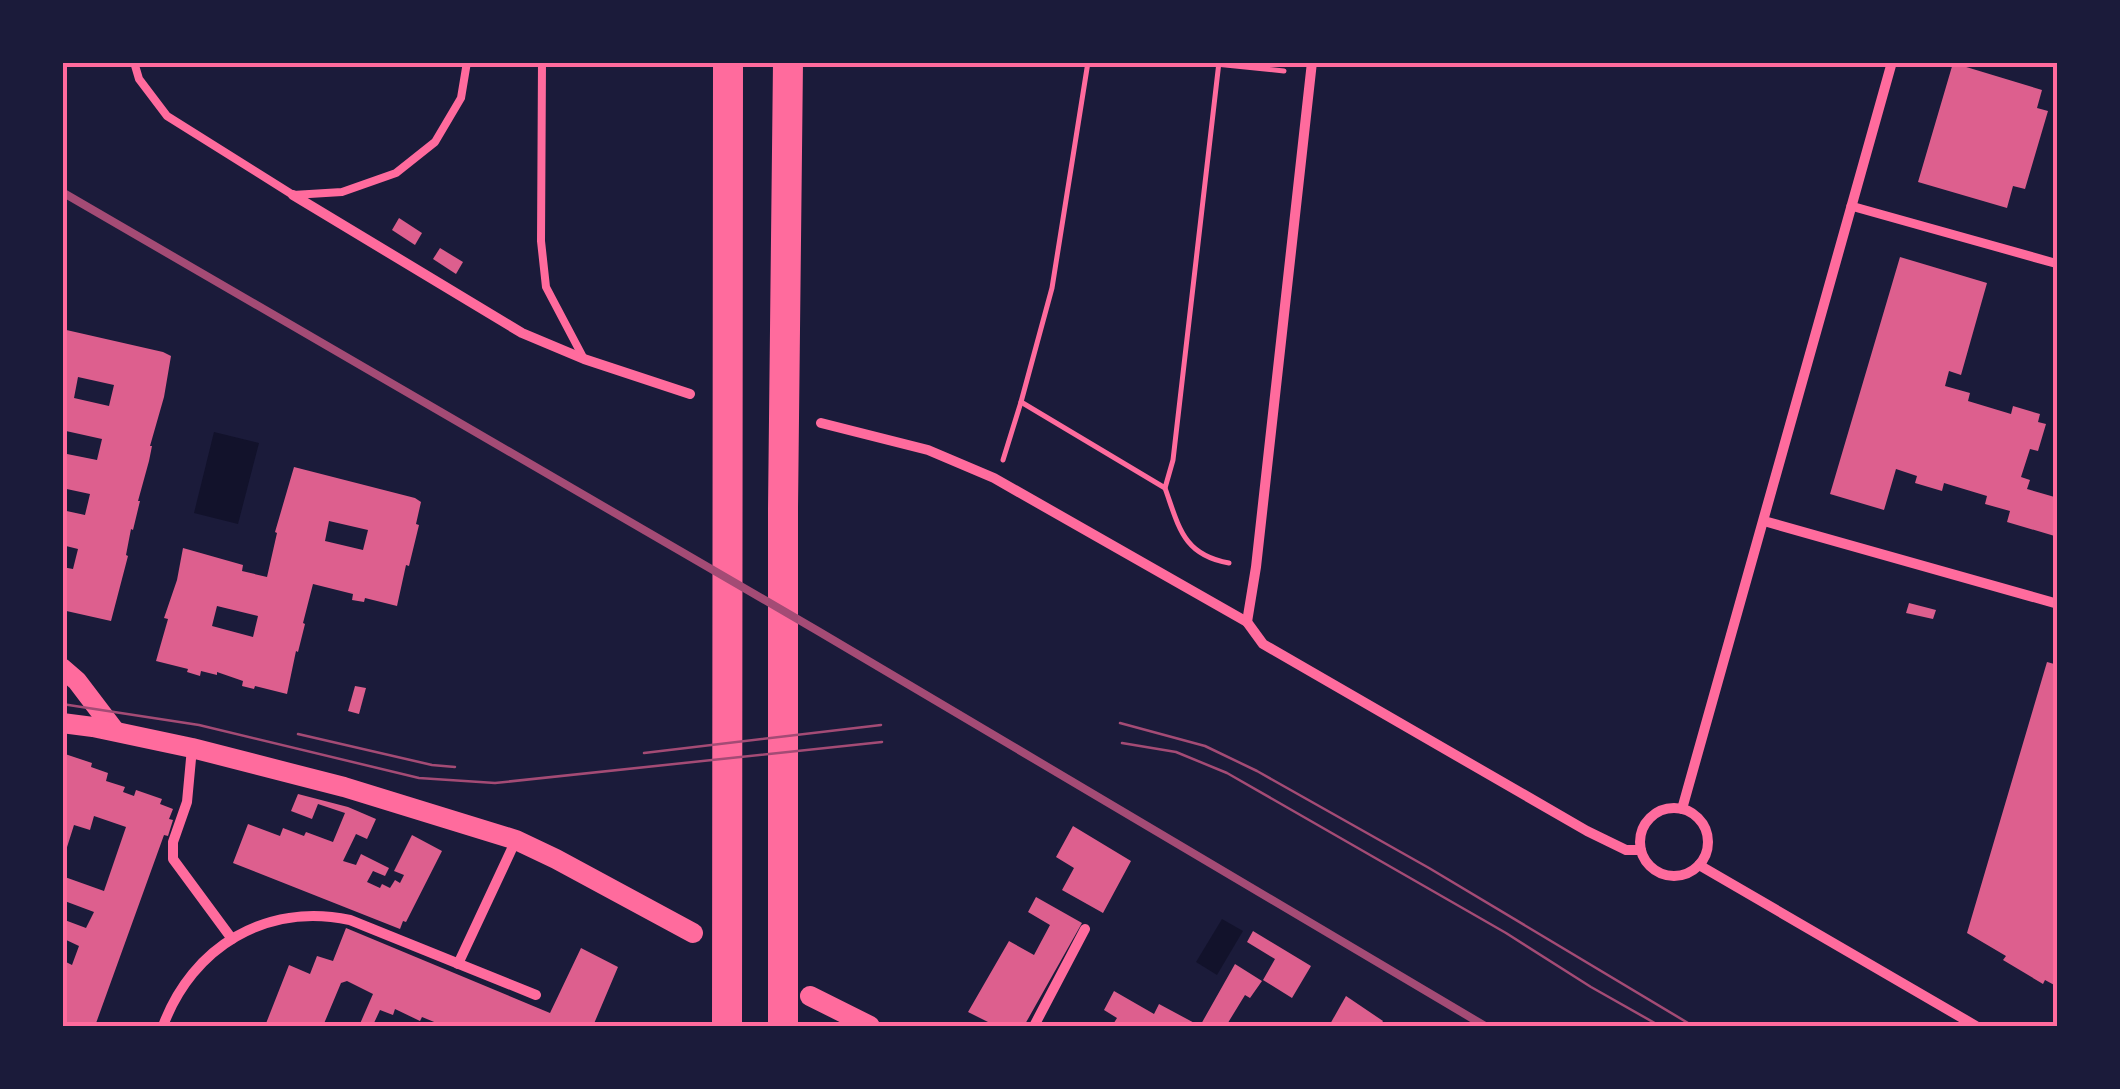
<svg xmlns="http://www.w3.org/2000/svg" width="2120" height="1089" font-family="'Noto Serif',serif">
  <rect width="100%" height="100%" fill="#1b1b3a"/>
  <g fill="#12122b">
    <polygon points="214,432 259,443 238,524 194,513"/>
    <polygon points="1222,919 1243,931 1217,975 1196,962"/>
  </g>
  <g fill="#dd5f8e" fill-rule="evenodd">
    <polygon points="1953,63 2042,90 2037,108 2048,111 2025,189 2013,186 2007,208 1918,182"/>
    <polygon points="399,218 422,233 415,245 392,230"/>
    <polygon points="440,248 463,262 456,274 433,259"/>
    <polygon points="1900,257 1987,283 1961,375 1949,371 1945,386 1970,393 1968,401 2011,414 2013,406 2040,414 2038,422 2046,424 2038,451 2030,449 2021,477 2030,480 2027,489 2058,498 2058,537 2007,522 2010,511 1985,504 1987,496 1944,483 1942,491 1915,483 1917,476 1896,469 1884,510 1830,494"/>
    <path d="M 62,329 L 163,352 L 171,356 L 164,397 L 150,446 L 152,446 L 149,461 L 138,501 L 140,501 L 133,530 L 131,529 L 126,555 L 128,556 L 111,621 L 62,610 L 62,567 L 73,569 L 78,549 L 62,545 L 62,510 L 85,515 L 90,494 L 62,488 L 62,453 L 97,460 L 102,439 L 66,431 L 62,438 ZM 78,377 L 114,385 L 109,406 L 74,398 Z"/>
    <path d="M 294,467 L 415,498 L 421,502 L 416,524 L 419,525 L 409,566 L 406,565 L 397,606 L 365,598 L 364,602 L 352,600 L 353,594 L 313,584 L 303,623 L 305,624 L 298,652 L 296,651 L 287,694 L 255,686 L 254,689 L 242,686 L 243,681 L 217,672 L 217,675 L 201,671 L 200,676 L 187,672 L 188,669 L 156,661 L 168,619 L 164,618 L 177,580 L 183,548 L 243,565 L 242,571 L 267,577 L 277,533 L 275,532 ZM 329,521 L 368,530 L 363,550 L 325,541 ZM 217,606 L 258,616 L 253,637 L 212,626 Z"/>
    <polygon points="1909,603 1936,610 1933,619 1906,613"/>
    <polygon points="2047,662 2058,665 2058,881 2053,898 2058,901 2058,987 2045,980 2043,984 2003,960 2006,956 1967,933"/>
    <polygon points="355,686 366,688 359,714 348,711"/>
    <polygon points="62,753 92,763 91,767 108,773 106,781 125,787 123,792 134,796 136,790 162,799 160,804 173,809 169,819 173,820 168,836 164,835 95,1026 62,1026 62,1003 66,994 62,992 62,960 72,965 79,946 62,938 62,919 86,928 94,912 62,900 62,876 104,891 126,827 94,816 90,830 74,825 62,863"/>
    <polygon points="298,794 348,807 376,819 367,839 356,834 343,861 356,865 361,854 389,868 385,876 373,871 367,882 380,888 382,884 390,888 395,880 400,883 404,875 394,871 412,835 442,851 406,922 403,921 400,929 233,863 248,824 280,836 283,828 304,836 306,832 333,842 345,813 318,804 312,819 291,811"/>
    <polygon points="1073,826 1131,861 1103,913 1062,890 1074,868 1056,857"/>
    <polygon points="1036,897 1082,923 1024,1026 996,1026 968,1012 1009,941 1034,955 1050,925 1028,912"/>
    <polygon points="346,928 550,1013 581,948 618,967 593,1026 476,1026 468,1024 467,1026 444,1026 422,1017 420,1021 395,1009 393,1015 380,1010 374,1023 382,1026 359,1026 373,994 347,981 341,983 323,1026 265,1026 289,965 310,974 317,956 333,961"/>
    <polygon points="1253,931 1311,966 1292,998 1263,980 1275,959 1247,942"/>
    <polygon points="1235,964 1262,981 1250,998 1245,995 1226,1026 1112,1026 1117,1018 1104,1010 1114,991 1154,1014 1159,1004 1200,1026"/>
    <polygon points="1346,996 1383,1021 1380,1026 1329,1026"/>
  </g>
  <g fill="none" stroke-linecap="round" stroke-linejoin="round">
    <g stroke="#ff6b9d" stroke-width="5">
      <polyline points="1196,62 1284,71"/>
      <polyline points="1021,402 1165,488 1173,460 1219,62"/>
      <polyline points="1003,460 1021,402 1052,288 1088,62"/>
      <path d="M 1165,488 C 1179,527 1183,555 1229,563"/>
    </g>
    <g stroke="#ff6b9d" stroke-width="8">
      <polyline points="134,62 139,79 167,116 293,195 342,192 396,173 435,142 461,98 467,62"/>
      <polyline points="542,62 541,241 546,287 584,359"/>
    </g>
    <polyline stroke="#ff6b9d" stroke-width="9" points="1851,206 2058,264"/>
    <g stroke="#ff6b9d" stroke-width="10">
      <polyline points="293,195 522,333 584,359 690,394"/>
      <polyline points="821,423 928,450 994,478 1247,622 1263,644 1587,831 1626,850 1641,850"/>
      <polyline points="1764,521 2058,604"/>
      <polyline points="1247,622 1256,567 1312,62"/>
      <polyline points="192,748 187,802 173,842 173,859 232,939"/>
      <circle cx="1674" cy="842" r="34"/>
      <polyline points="1682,809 1892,62"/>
      <polyline points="1699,865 1976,1026"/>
      <polyline points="458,964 516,840"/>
      <path d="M 163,1026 C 192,947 266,902 350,920 L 536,995"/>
      <polyline points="1034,1026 1085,929"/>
    </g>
    <g stroke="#ff6b9d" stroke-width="20">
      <polyline points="62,668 77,681 115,731"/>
      <polyline points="62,723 93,727 192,748 344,787 516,840 556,859 693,933"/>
      <polyline points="810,996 870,1026"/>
    </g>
    <g stroke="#ff6b9d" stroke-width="30">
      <polyline points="727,1026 728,62"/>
      <polyline points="783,1026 783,508 788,62"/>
    </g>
    <g stroke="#a44b75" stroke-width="2.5">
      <polyline points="62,704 199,725 419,778 495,783 882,742"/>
      <polyline points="1120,723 1205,746 1257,771 1429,868 1693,1026"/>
      <polyline points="298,734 432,765 455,767"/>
      <polyline points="1122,743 1176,752 1227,773 1506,933 1591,987 1660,1026"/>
      <polyline points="644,753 881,725"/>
    </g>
    <polyline stroke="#a44b75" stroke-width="8" points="62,192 818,631 1485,1026"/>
  </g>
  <rect width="2120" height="1089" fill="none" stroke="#1b1b3a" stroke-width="130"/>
  <rect x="65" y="65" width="1990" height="959" fill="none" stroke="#ff6b9d" stroke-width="4"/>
</svg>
